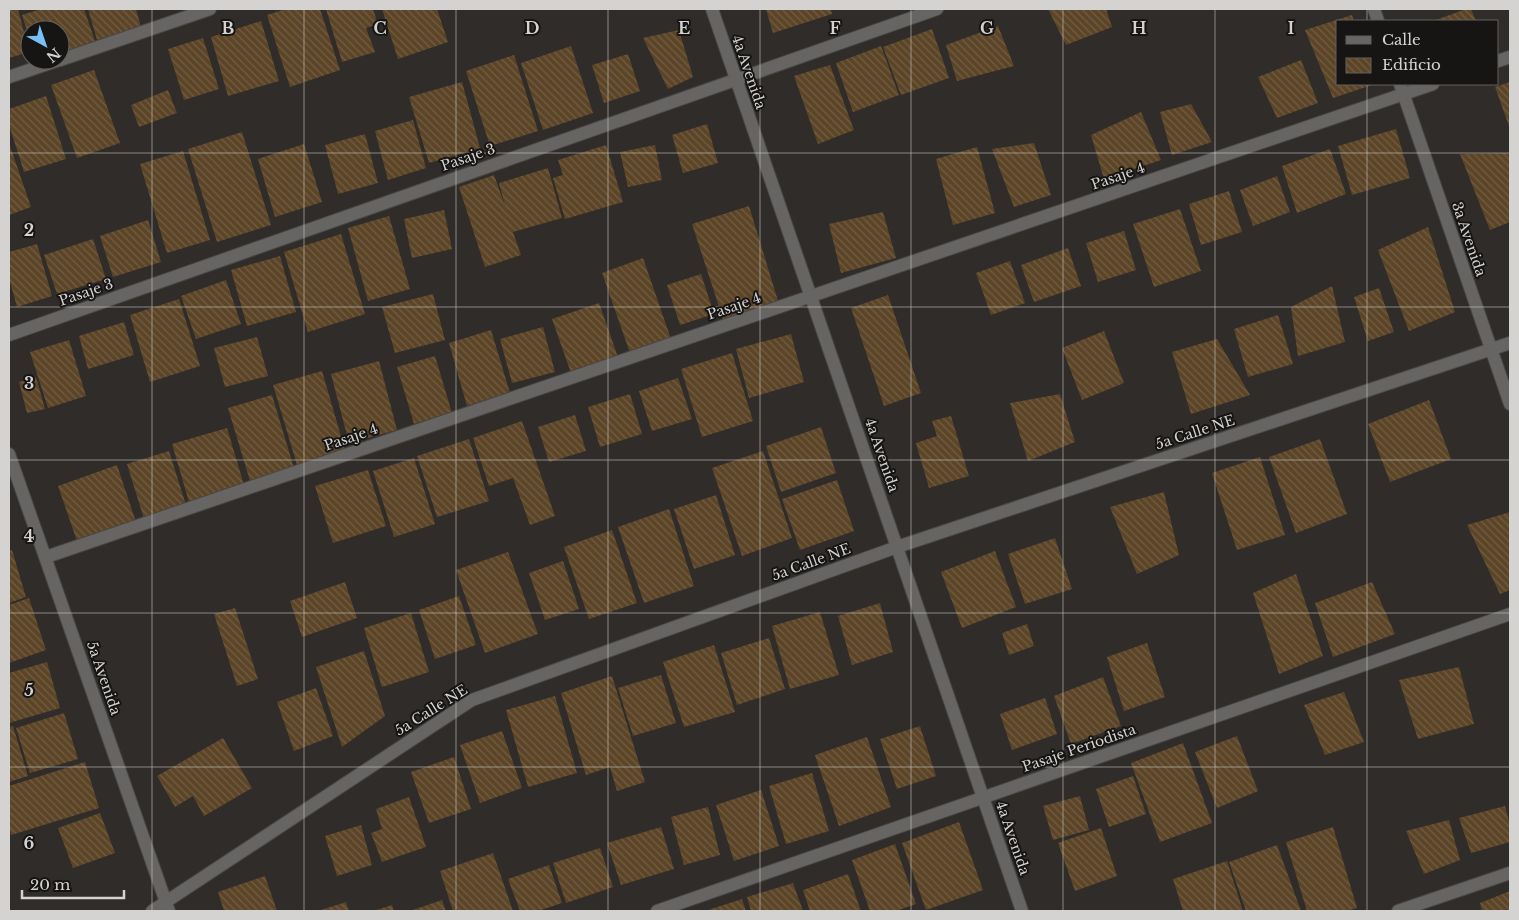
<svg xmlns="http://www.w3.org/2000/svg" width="1519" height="920" font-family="'Libre Baskerville',serif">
  <defs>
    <pattern id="building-back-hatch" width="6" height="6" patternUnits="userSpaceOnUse" patternTransform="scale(1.25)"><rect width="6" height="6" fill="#5c4427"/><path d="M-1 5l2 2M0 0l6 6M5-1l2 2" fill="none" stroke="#725e45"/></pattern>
  </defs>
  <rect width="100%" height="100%" fill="#2f2c29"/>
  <g fill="url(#building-back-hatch)">
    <polygon points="9,9 18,9 29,52 9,58"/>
    <polygon points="41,9 84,9 96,44 60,55 60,30 30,30 30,40 22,15"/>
    <polygon points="88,9 136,9 141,27 97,40"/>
    <polygon points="286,9 320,9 340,70 290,87 267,15"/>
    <polygon points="326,9 373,9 378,24 366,28 375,52 342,62"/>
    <polygon points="382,9 437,9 448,42 398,59"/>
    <polygon points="766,9 831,9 832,14 773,33"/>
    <polygon points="1048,9 1106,9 1112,27 1066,45"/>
    <polygon points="1466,9 1471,9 1476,21 1433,21"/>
    <polygon points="1352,15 1354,21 1338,21 1338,84 1375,84 1333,98 1305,30"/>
    <polygon points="261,21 279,81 228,96 211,37"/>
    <polygon points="998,26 1014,66 957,81 946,45"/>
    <polygon points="932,29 949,78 901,95 883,47"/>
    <polygon points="679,30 693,77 668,89 643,38"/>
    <polygon points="203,38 219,89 184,100 168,49"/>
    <polygon points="571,46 593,113 543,130 521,63"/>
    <polygon points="881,46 899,95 853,112 836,63"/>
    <polygon points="628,54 640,91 604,103 592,65"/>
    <polygon points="514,55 538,131 490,146 466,71"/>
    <polygon points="1301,60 1318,103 1277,118 1258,77"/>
    <polygon points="830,65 854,130 818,144 794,76"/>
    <polygon points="94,70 120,143 77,158 51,85"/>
    <polygon points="462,82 480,148 429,163 409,97"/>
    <polygon points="1510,82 1510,129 1495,87"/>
    <polygon points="168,90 177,113 139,127 131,105"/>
    <polygon points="46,96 66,159 24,172 9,125 9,109"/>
    <polygon points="1191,104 1212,142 1172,155 1160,112"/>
    <polygon points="1141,112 1161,160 1104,179 1091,135"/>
    <polygon points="413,120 426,168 388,180 375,131"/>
    <polygon points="707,124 718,163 683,173 672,135"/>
    <polygon points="1396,129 1410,178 1352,195 1338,146"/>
    <polygon points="242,132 271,225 217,242 188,149"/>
    <polygon points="365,134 378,183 338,194 325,145"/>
    <polygon points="9,143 31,207 9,215"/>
    <polygon points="1034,143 1051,195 1014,207 992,149"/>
    <polygon points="304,144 322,202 275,217 258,159"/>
    <polygon points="606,145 623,202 565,219 553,178 563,175 558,160"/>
    <polygon points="655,145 662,180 628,187 620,152"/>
    <polygon points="977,147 995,213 953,225 936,159"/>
    <polygon points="1330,149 1346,194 1297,213 1282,166"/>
    <polygon points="183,151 210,240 167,253 140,164"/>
    <polygon points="1510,153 1510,222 1490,230 1460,154"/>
    <polygon points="548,168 562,218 513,232 521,255 485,267 459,187 494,175 505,206 499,183"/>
    <polygon points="1277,176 1290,212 1253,226 1240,190"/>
    <polygon points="1229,191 1242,232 1201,245 1189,204"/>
    <polygon points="749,206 779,304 724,322 692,224"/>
    <polygon points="1180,209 1201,271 1154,287 1133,224"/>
    <polygon points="444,210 452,249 412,258 404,219"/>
    <polygon points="883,212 896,258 841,273 829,224"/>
    <polygon points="389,216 410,289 368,301 348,228"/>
    <polygon points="148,220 161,262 113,277 100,236"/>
    <polygon points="1428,227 1455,312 1409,331 1378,250"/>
    <polygon points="1124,231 1136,270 1098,282 1086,243"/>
    <polygon points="341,234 365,314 308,332 284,252"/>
    <polygon points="93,239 106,279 57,294 44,255"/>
    <polygon points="37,244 52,296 17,307 9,278 9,252"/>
    <polygon points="1068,248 1081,286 1034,302 1021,265"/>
    <polygon points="280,256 296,312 247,326 231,270"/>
    <polygon points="643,258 671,339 630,353 602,273"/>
    <polygon points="1010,261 1025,303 991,315 976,273"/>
    <polygon points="701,274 714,314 680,325 667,285"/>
    <polygon points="226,280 241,324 196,339 181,296"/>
    <polygon points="1332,286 1345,342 1298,356 1291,307"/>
    <polygon points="1379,288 1394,332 1368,341 1354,297"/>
    <polygon points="433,294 445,340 395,353 382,307"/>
    <polygon points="888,295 921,393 884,406 851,308"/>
    <polygon points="179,299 200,366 150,382 130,315"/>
    <polygon points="599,303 618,357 571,373 552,319"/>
    <polygon points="1278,315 1293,364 1248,377 1234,329"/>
    <polygon points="124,322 134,355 88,369 79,336"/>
    <polygon points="543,327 555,372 512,383 500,339"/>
    <polygon points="491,330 510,393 467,406 449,343"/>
    <polygon points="1104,331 1124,383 1082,400 1062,348"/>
    <polygon points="791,334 804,382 749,398 736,349"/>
    <polygon points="257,337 268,376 225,387 214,348"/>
    <polygon points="1217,339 1250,395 1191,414 1172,352"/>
    <polygon points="69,340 86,396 48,408 30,352"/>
    <polygon points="732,353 753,421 702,437 681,369"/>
    <polygon points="435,356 452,413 414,424 397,367"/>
    <polygon points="379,361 397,430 349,443 331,374"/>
    <polygon points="322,371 345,450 297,465 273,385"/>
    <polygon points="36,377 45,409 27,413 19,382"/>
    <polygon points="678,378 692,419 652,431 639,391"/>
    <polygon points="630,394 642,434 600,447 588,407"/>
    <polygon points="1060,394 1075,442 1028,461 1010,403"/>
    <polygon points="272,395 294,468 250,481 228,408"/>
    <polygon points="1429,400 1451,459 1390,482 1368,424"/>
    <polygon points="575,415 586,451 549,462 538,427"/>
    <polygon points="951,416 969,476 929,488 916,443 937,436 932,421"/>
    <polygon points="522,421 555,516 530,525 513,478 489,486 473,438"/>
    <polygon points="821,427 836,473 781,492 766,446"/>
    <polygon points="227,428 244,485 189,502 172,444"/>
    <polygon points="469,439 489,501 437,517 417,456"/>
    <polygon points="1320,439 1347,514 1296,533 1269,457"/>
    <polygon points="169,451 186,505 144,519 127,464"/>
    <polygon points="763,451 792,538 742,556 712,468"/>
    <polygon points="1260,457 1285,535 1237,550 1212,473"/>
    <polygon points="414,458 435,524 394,537 373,471"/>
    <polygon points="117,465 136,522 77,541 58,486"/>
    <polygon points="368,470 386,526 333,543 315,486"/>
    <polygon points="837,480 854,531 800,550 782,499"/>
    <polygon points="1164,492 1179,555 1137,574 1110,507"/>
    <polygon points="716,495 735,555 694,569 674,509"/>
    <polygon points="669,509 694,586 644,603 618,527"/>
    <polygon points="1510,512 1510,590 1500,594 1467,525"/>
    <polygon points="612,530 637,603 589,619 564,547"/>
    <polygon points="1055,538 1072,589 1025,604 1008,554"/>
    <polygon points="12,550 26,597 9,603 9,551"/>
    <polygon points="995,551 1016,607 962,628 941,572"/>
    <polygon points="508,552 538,634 485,653 456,570"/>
    <polygon points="563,561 579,609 545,620 529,573"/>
    <polygon points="1296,574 1323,656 1279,674 1253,593"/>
    <polygon points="345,582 357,618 302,637 290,601"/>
    <polygon points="1372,582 1395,634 1333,657 1315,603"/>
    <polygon points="459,596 476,645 435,659 419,610"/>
    <polygon points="29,598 46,650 9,663 9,605"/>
    <polygon points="880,603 893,652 852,665 838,616"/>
    <polygon points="235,608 258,679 237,686 214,614"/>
    <polygon points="820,612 839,675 790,689 772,626"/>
    <polygon points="411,613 429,672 382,687 364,628"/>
    <polygon points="1027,624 1034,646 1009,655 1002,633"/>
    <polygon points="769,638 785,689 737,705 721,653"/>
    <polygon points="1147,643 1165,697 1124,711 1107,657"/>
    <polygon points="714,645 735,712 684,727 663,662"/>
    <polygon points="364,651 385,716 342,747 316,667"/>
    <polygon points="47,662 60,708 9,723 9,673"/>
    <polygon points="1459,667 1474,724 1418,739 1399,680"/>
    <polygon points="661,675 676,723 633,736 618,688"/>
    <polygon points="612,676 645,782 617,791 610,767 586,775 561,693"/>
    <polygon points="1103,677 1121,726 1071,744 1054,696"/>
    <polygon points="316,688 333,736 294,751 277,702"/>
    <polygon points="1344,692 1364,742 1325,755 1304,705"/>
    <polygon points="555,696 577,773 528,787 506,710"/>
    <polygon points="1045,698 1057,734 1012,750 1000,714"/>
    <polygon points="64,713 78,759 30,773 16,728"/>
    <polygon points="13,726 28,776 9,782 9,727"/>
    <polygon points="920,726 936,776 897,789 880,739"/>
    <polygon points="502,731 522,788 480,803 460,745"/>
    <polygon points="1237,736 1258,791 1217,808 1195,752"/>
    <polygon points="867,737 891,807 839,826 815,755"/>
    <polygon points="223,738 252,788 204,816 193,796 175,807 157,776"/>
    <polygon points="1183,743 1212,823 1160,842 1131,763"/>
    <polygon points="454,757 471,809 429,823 411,772"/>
    <polygon points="85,762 99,808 11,835 9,828 9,786"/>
    <polygon points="812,773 829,831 786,844 769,786"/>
    <polygon points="1133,776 1146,814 1109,827 1096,789"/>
    <polygon points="761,790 779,846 734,861 716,805"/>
    <polygon points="1080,796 1089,830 1053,840 1043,806"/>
    <polygon points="409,797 426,847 382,862 371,833 382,829 376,809"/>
    <polygon points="1505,806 1510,825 1510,842 1471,853 1459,818"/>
    <polygon points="708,807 720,855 684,865 671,817"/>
    <polygon points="100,813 115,853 73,868 58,828"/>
    <polygon points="1449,820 1460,860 1424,874 1406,831"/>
    <polygon points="959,822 983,890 926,910 902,843"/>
    <polygon points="361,825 372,865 337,876 325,836"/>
    <polygon points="661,827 674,869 621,885 607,843"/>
    <polygon points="1333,827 1357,908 1346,911 1307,911 1286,842"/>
    <polygon points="1101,828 1117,876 1075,891 1058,843"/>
    <polygon points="895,844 916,904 896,911 870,911 852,860"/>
    <polygon points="1277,845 1301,911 1246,911 1229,862"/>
    <polygon points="600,848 613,887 566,903 553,863"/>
    <polygon points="493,853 513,911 453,911 440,871"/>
    <polygon points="1227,861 1243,911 1183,911 1173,879"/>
    <polygon points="549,865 562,903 538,911 520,911 508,879"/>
    <polygon points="848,874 861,911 810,911 803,890"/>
    <polygon points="265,876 277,911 224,911 218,892"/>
    <polygon points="793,883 803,911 751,911 747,897"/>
    <polygon points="1510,891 1510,911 1482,911 1480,903"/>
    <polygon points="742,899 746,911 705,911"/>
    <polygon points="442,900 446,911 410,911"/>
    <polygon points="346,902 349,911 318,911"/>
    <polygon points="392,905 394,911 373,911"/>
  </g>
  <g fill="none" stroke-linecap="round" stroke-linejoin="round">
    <defs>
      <g id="minor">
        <polyline points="712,9 1022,911"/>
        <polyline points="1374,9 1378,21"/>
        <polyline points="60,60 210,9"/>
        <polyline points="1498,61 1510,57"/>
        <polyline points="9,77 59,60"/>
        <polyline points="1400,84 1510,404"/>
        <polyline points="9,335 937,9"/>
        <polyline points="9,454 169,911"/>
        <polyline points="46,557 1433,84"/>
        <polyline points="152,911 472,700 897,547 1510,343"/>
        <polyline points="657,911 1510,614"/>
        <polyline points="1398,911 1510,873"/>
      </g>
    </defs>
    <use href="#minor" stroke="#4a4744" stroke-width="14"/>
    <use href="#minor" stroke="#666563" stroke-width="12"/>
  </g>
  <path fill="none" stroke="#d5d3d1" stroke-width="1" stroke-opacity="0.55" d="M 152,9 L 152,911M 304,9 L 304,911M 456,9 L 456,911M 608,9 L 608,911M 760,9 L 760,911M 911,9 L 911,911M 1063,9 L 1063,911M 1215,9 L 1215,911M 1367,9 L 1367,21M 1367,84 L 1367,911M 9,153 L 1510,153M 9,307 L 1510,307M 9,460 L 1510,460M 9,613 L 1510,613M 9,767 L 1510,767"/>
  <g text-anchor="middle" stroke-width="4" stroke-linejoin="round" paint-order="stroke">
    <g font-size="14" fill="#d5d3d1" stroke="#161513">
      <text transform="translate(749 72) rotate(71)" y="5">4a Avenida</text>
      <text transform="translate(468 157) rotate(-19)" y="5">Pasaje 3</text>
      <text transform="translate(1118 176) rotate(-19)" y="5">Pasaje 4</text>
      <text transform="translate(1469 239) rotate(71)" y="5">3a Avenida</text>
      <text transform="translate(86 292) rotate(-19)" y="5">Pasaje 3</text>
      <text transform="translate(734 306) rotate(-19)" y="5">Pasaje 4</text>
      <text transform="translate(1195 432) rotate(-18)" y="5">5a Calle NE</text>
      <text transform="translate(351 437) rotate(-19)" y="5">Pasaje 4</text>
      <text transform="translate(882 455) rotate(71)" y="5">4a Avenida</text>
      <text transform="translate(811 562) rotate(-20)" y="5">5a Calle NE</text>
      <text transform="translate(104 678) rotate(71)" y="5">5a Avenida</text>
      <text transform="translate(431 710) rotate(-32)" y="5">5a Calle NE</text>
      <text transform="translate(1079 748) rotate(-19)" y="5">Pasaje Periodista</text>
      <text transform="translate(1013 838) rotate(71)" y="5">4a Avenida</text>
    </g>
  </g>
  <g font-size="16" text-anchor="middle" font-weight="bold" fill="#d5d3d1" stroke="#161513" stroke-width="4" stroke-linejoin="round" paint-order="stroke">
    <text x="228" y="34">B</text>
    <text x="380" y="34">C</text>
    <text x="532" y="34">D</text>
    <text x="684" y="34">E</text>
    <text x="835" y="34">F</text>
    <text x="987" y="34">G</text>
    <text x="1139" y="34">H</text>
    <text x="1291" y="34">I</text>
    <text x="29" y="236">2</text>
    <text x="29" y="389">3</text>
    <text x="29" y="542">4</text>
    <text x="29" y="696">5</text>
    <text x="29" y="849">6</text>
  </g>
  <rect width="1519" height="920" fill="none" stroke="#d5d3d1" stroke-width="20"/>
  <rect x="1336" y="20" width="162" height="65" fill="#161513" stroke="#62615f"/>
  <rect x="1346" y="36" width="25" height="8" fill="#666563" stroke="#62615f"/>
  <text x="1382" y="45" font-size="15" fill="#d5d3d1">Calle</text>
  <rect x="1346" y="58" width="25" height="15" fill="url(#building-back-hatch)" stroke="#62615f"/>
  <text x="1382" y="70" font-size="15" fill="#d5d3d1">Edificio</text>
  <g transform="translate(45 45) rotate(140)"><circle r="24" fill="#161513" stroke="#62615f"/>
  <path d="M0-4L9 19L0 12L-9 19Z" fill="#78bff7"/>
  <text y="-8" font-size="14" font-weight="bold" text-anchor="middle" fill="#d5d3d1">N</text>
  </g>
  <path d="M22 890v8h102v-8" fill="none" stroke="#d5d3d1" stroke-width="2.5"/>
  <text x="30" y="890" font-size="15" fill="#d5d3d1" stroke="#161513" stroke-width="4" paint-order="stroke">20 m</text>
</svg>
